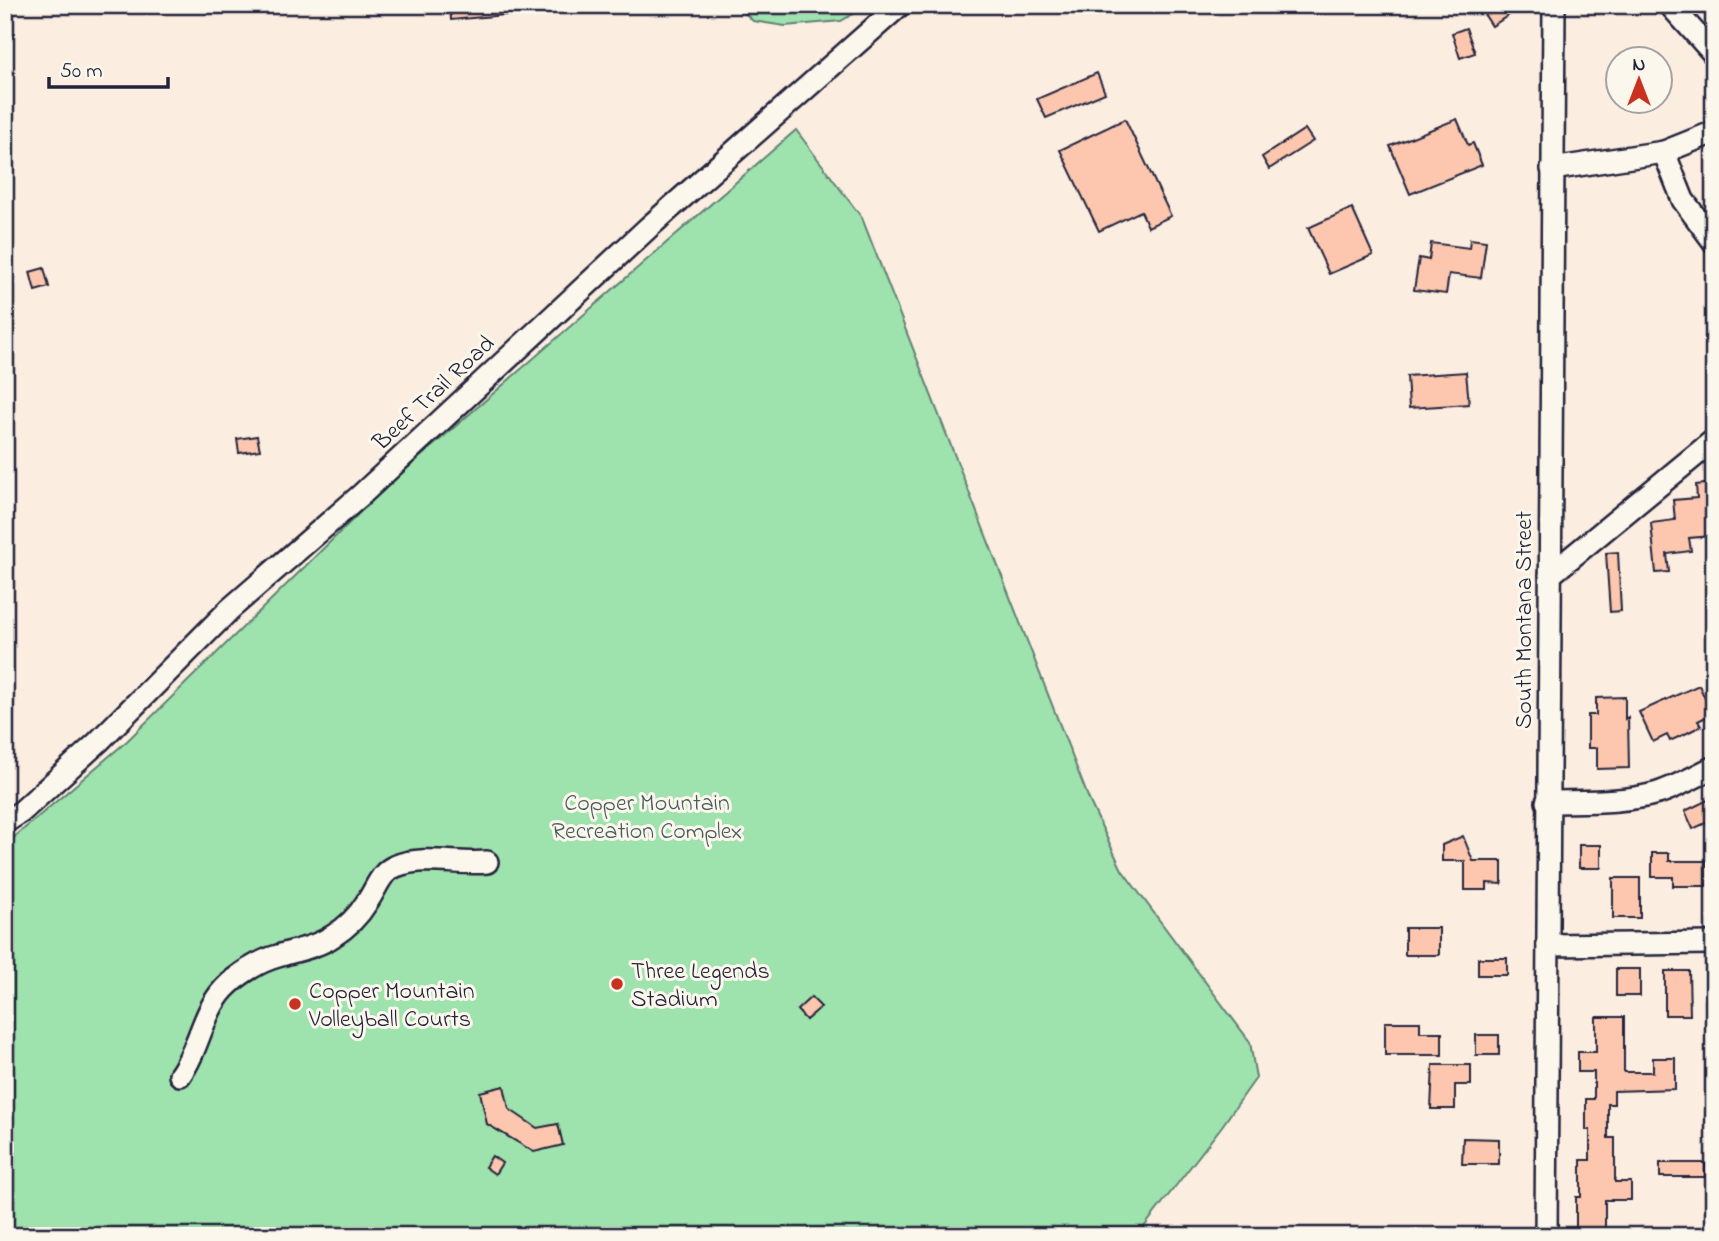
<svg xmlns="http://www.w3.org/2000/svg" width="1719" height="1241" font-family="'Indie Flower',sans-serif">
  <rect width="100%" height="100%" fill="#fbede0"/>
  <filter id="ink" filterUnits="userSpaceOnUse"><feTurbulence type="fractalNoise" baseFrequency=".0143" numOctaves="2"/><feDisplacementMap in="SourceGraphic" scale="14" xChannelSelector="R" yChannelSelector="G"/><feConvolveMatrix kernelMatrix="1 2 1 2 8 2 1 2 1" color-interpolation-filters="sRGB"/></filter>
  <g filter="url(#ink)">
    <g fill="#9ee2ad" stroke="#608274" stroke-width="2">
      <polygon points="737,5 868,5 841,21 785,26 753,21"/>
      <polygon points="796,130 862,218 1090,802 1122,870 1250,1042 1256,1078 1222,1126 1137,1236 5,1236 5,845 127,741 388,485"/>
    </g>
    <g fill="#fcc7ae" stroke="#22223b" stroke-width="2">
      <polygon points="450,5 515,5 515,14 451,20"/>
      <polygon points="1478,5 1524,5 1492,26"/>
      <polygon points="1466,28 1475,53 1460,58 1452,33"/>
      <polygon points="1097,73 1105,93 1046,118 1037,99"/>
      <polygon points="1125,119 1171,216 1148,227 1141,211 1099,231 1060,150"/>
      <polygon points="1457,119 1468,145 1473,143 1482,165 1410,194 1390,146"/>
      <polygon points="1305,129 1313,141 1269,169 1262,157"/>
      <polygon points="1352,208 1373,255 1329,274 1308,228"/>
      <polygon points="1470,239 1486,241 1481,278 1449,274 1446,294 1414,290 1419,258 1429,260 1431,243 1469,248"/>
      <polygon points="44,268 49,287 35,291 30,272"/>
      <polygon points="1466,372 1469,404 1409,408 1407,376"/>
      <polygon points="257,436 260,450 239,453 237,439"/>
      <polygon points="1713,483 1714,497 1709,497 1712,536 1689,538 1691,551 1667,554 1669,572 1656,573 1651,523 1675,520 1673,500 1697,498 1696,485"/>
      <polygon points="1618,552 1621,611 1610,612 1606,553"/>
      <polygon points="1699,685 1712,714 1698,721 1701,726 1687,733 1670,741 1667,735 1653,742 1639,712"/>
      <polygon points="1625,697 1625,719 1628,717 1629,768 1597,769 1597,748 1588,748 1588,715 1596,715 1596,698"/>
      <polygon points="1714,797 1714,819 1693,829 1685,811"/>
      <polygon points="1463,836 1473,861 1502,861 1502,884 1487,883 1487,890 1465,890 1465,861 1442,861 1442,845"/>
      <rect x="1579" y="845" width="22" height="23"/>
      <polygon points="1652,853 1669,853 1669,861 1706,861 1706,886 1673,886 1673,877 1652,877"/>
      <rect x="1613" y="878" width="27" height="40"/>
      <rect x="1405" y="928" width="34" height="27"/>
      <rect x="1478" y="958" width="29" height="17"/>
      <rect x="1616" y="969" width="24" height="27"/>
      <polygon points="1665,971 1689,971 1690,1015 1665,1015"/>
      <polygon points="811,997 821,1007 806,1020 797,1010"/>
      <polygon points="1596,1017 1624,1017 1624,1072 1653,1072 1653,1058 1675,1058 1675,1089 1614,1091 1614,1104 1608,1104 1608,1138 1615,1138 1615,1182 1631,1182 1631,1200 1605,1200 1605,1236 1576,1236 1576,1197 1581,1197 1581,1160 1590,1160 1590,1130 1586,1130 1586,1099 1594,1099 1594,1072 1578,1072 1578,1052 1596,1052"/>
      <polygon points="1385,1022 1420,1022 1420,1032 1442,1032 1442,1055 1385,1055"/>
      <rect x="1476" y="1035" width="23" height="20"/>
      <polygon points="1433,1065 1471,1065 1471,1085 1455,1085 1455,1109 1431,1109"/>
      <polygon points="504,1086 509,1109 537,1128 558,1124 563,1145 534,1152 487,1124 480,1092"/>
      <polygon points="1463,1138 1499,1139 1499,1164 1462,1164"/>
      <polygon points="492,1156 502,1163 495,1174 485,1167"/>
      <rect x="1660" y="1163" width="45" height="14"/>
    </g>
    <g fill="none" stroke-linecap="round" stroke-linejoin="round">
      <defs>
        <g id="minor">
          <polyline points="1670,5 1714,54"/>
          <polyline points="1664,152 1683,200 1714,242"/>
          <polyline points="1552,169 1664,152 1714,132"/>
          <polyline points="1550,575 1714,440"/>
          <path d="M 1547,802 C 1584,801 1623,803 1658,793 C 1677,787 1696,776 1714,767"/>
          <polyline points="5,822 21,812 98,742 230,609 361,495 649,227 900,5"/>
          <polyline points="1548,945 1714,943"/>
          <path d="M 180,1075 C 199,1049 202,1013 224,989 C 237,975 259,961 278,956 C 297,950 317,947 333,936 C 346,928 359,915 367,902 C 377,888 380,872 396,866 C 424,855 458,865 487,862"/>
          <polyline points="1546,1236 1554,5"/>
        </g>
      </defs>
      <use href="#minor" stroke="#22223b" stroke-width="26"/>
      <use href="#minor" stroke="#fbf7ec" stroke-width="21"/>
    </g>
  </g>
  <g fill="#c8321e" stroke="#fbf7ec" stroke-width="2.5">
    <circle cx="617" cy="984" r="7"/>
    <circle cx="295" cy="1004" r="7"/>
  </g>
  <g text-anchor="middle" stroke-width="6" stroke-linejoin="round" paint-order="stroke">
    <g font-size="24" fill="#22223b" stroke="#fbf7ec">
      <text transform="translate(433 392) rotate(-43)" y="8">Beef Trail Road</text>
      <text transform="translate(1523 620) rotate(-90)" y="8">South Montana Street</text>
    </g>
    <g font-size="24" fill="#475c5d" stroke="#fbf7ec">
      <text x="647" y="810">Copper Mountain<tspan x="647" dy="28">Recreation Complex</tspan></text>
    </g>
    <g font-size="24" fill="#22223b" stroke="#fbf7ec" text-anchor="start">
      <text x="631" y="978">Three Legends<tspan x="631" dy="28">Stadium</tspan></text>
      <text x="309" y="998">Copper Mountain<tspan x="309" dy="28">Volleyball Courts</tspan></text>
    </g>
  </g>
  <rect width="1719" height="1241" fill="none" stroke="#fbf7ec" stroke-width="28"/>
  <rect x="14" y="14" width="1691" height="1213" fill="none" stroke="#22223b" stroke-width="2.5" filter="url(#ink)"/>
  <g transform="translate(1639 80)"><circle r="33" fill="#fbf7ec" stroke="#a4a2a5" stroke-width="2"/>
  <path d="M0-5L12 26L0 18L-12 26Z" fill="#c8321e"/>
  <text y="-10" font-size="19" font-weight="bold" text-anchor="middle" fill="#22223b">N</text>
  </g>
  <path d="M49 77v10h119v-10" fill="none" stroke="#22223b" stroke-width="3.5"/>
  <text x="60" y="77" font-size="21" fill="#22223b" stroke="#fbf7ec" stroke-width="5" paint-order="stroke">50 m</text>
</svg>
